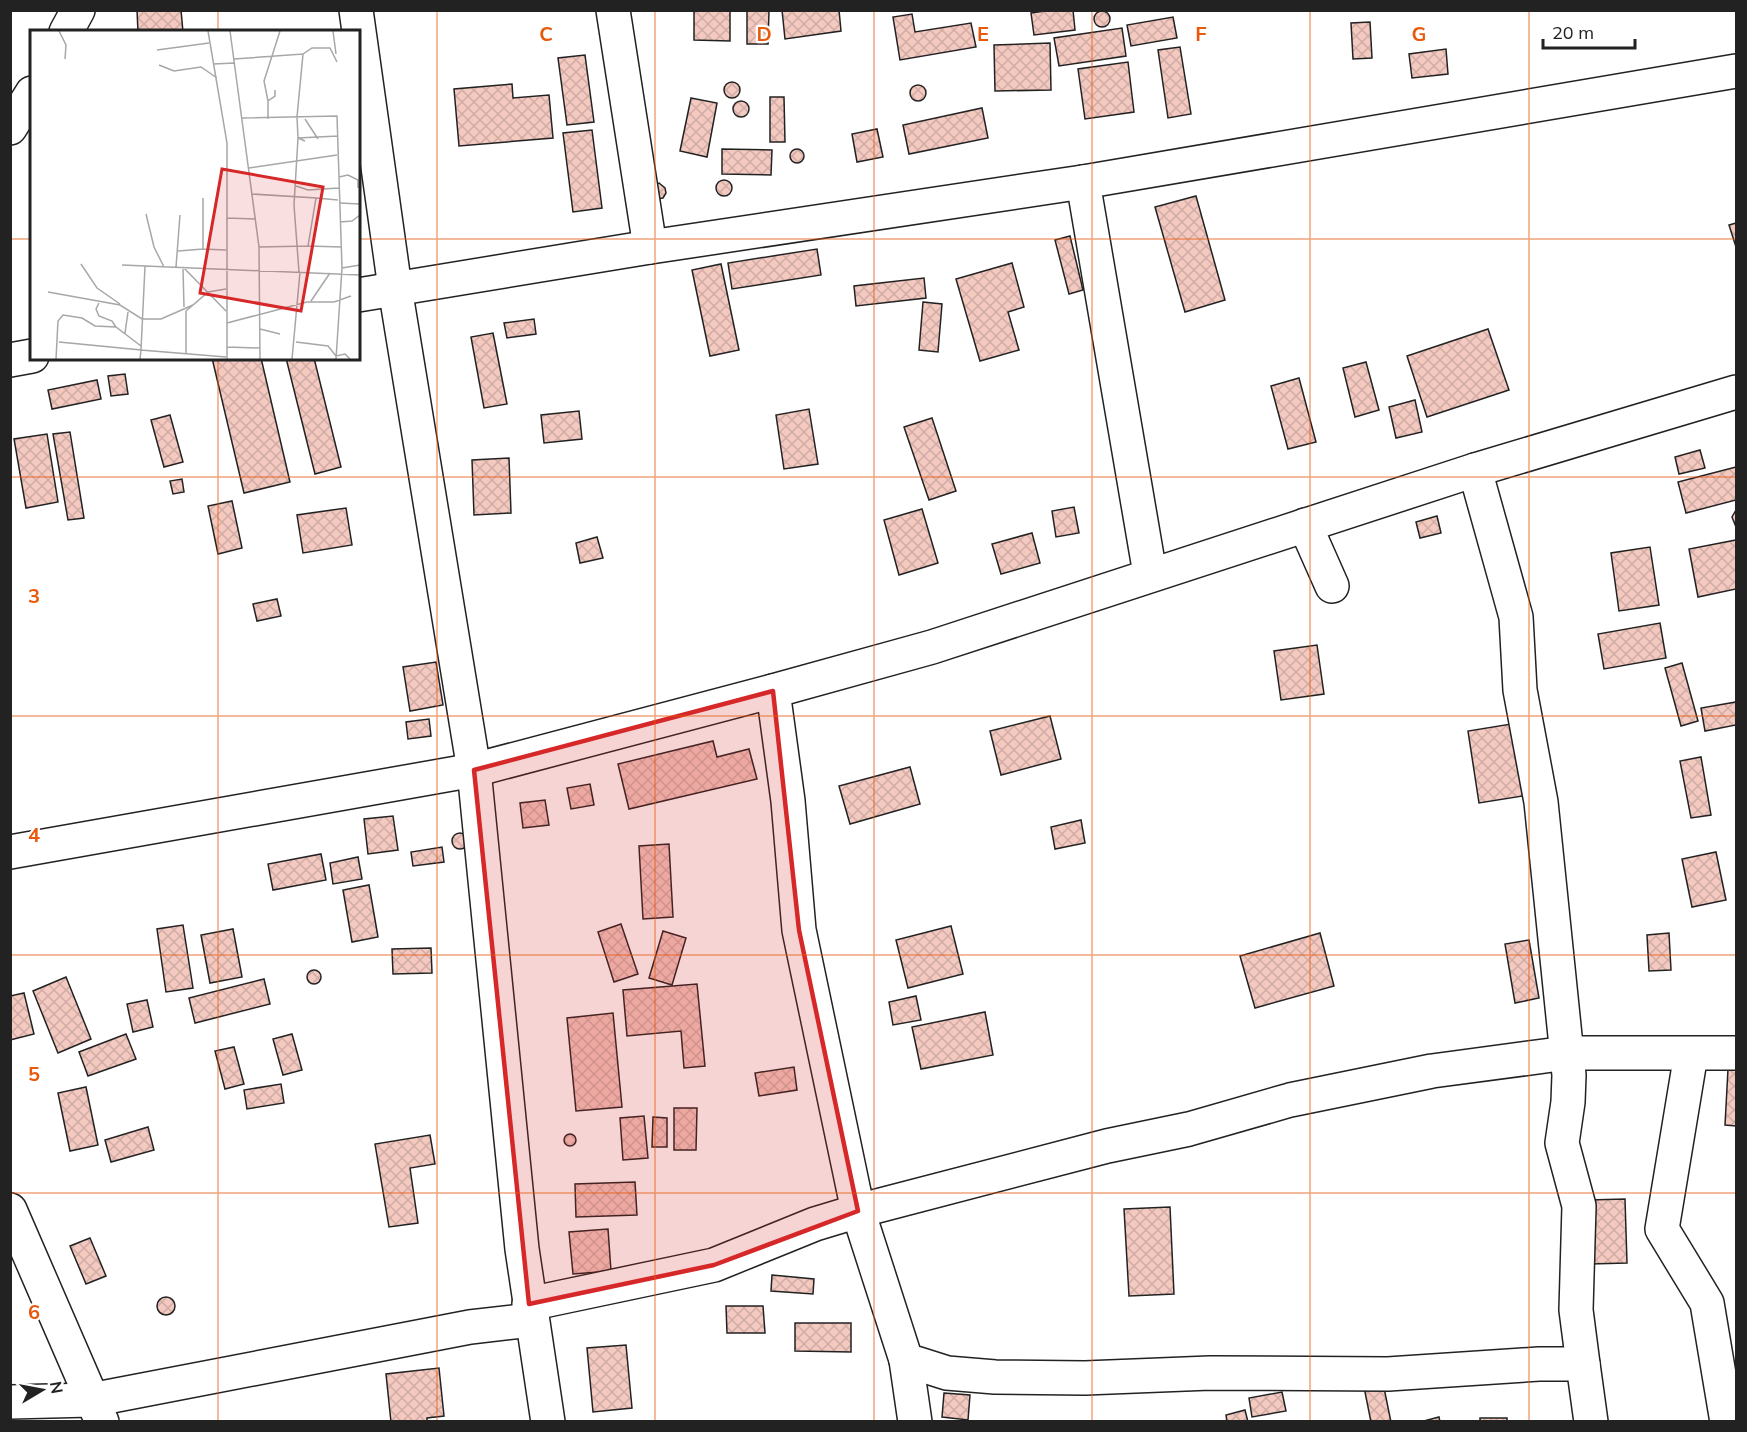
<svg xmlns="http://www.w3.org/2000/svg" width="1747" height="1432" font-family="Mulish,sans-serif">
  <defs>
    <pattern id="building-cross-hatch" width="8" height="8" patternUnits="userSpaceOnUse" patternTransform="scale(1.5)"><rect width="8" height="8" fill="#f3c9c0"/><path d="M0 0l8 8M0 8l8-8" fill="none" stroke="#d0aca5"/></pattern>
  </defs>
  <rect width="100%" height="100%" fill="#fff"/>
  <g fill="url(#building-cross-hatch)" stroke="#222" stroke-width="1.5">
    <polygon points="137,10 181,10 183,32 138,32"/>
    <polygon points="694,10 730,10 730,41 694,40"/>
    <polygon points="747,10 769,10 768,44 747,44"/>
    <polygon points="782,10 839,10 841,31 785,39"/>
    <polygon points="1052,10 1073,10 1075,30 1034,35 1031,13"/>
    <circle cx="1102" cy="19" r="8"/>
    <polygon points="912,14 915,32 971,23 976,47 900,60 893,17"/>
    <polygon points="1173,17 1177,38 1131,46 1127,25"/>
    <polygon points="1370,22 1372,58 1353,59 1351,23"/>
    <polygon points="1122,28 1126,56 1059,66 1054,38"/>
    <polygon points="1050,43 1051,90 995,91 994,45"/>
    <polygon points="1180,47 1191,114 1168,118 1158,50"/>
    <polygon points="1446,49 1448,74 1412,78 1409,54"/>
    <polygon points="585,55 594,122 567,125 558,58"/>
    <polygon points="1128,62 1134,112 1085,119 1078,69"/>
    <circle cx="732" cy="90" r="8"/>
    <polygon points="512,84 513,98 549,95 553,138 459,146 454,89"/>
    <circle cx="918" cy="93" r="8"/>
    <polygon points="770,97 784,97 785,142 770,142"/>
    <polygon points="691,98 717,103 707,157 680,151"/>
    <circle cx="741" cy="109" r="8"/>
    <polygon points="982,108 988,138 909,154 903,125"/>
    <polygon points="877,129 883,157 857,162 852,134"/>
    <polygon points="592,130 602,208 573,212 563,133"/>
    <polygon points="722,149 772,150 771,175 722,174"/>
    <circle cx="797" cy="156" r="7"/>
    <circle cx="724" cy="188" r="8"/>
    <polygon points="659,183 665,188 666,193 663,198 656,199 654,185"/>
    <polygon points="1196,196 1225,300 1185,312 1155,207"/>
    <polygon points="1736,223 1736,247 1729,225"/>
    <polygon points="1070,236 1083,290 1069,294 1055,240"/>
    <polygon points="817,249 821,275 732,289 728,263"/>
    <polygon points="1012,263 1024,307 1008,312 1019,350 980,361 956,279"/>
    <polygon points="721,264 739,350 710,356 692,270"/>
    <polygon points="924,278 926,298 856,306 854,286"/>
    <polygon points="923,302 942,304 938,352 919,350"/>
    <polygon points="534,319 536,334 507,338 504,323"/>
    <polygon points="1488,329 1509,390 1427,417 1407,356"/>
    <polygon points="493,333 507,404 484,408 471,337"/>
    <polygon points="212,358 261,358 290,482 244,493"/>
    <polygon points="286,358 314,358 341,467 315,474"/>
    <polygon points="1366,362 1379,410 1355,417 1343,368"/>
    <polygon points="125,374 128,394 111,396 108,376"/>
    <polygon points="1299,378 1316,442 1288,449 1271,386"/>
    <polygon points="97,380 101,399 52,409 48,390"/>
    <polygon points="1415,400 1422,432 1396,438 1389,407"/>
    <polygon points="809,409 818,464 784,469 776,415"/>
    <polygon points="579,411 582,439 544,443 541,415"/>
    <polygon points="170,415 183,462 164,467 151,420"/>
    <polygon points="932,418 956,491 929,500 904,427"/>
    <polygon points="70,432 84,518 68,520 53,434"/>
    <polygon points="47,434 58,502 26,508 14,439"/>
    <polygon points="1700,450 1705,468 1679,474 1675,457"/>
    <polygon points="509,458 511,513 474,515 472,460"/>
    <polygon points="1736,467 1736,500 1686,513 1678,482"/>
    <polygon points="182,479 184,492 173,494 170,481"/>
    <polygon points="232,501 242,548 218,554 208,506"/>
    <polygon points="1074,507 1079,533 1056,537 1052,511"/>
    <polygon points="346,508 352,545 303,553 297,515"/>
    <polygon points="922,509 938,563 899,575 884,520"/>
    <polygon points="1736,510 1736,527 1732,517"/>
    <polygon points="1437,516 1441,533 1420,538 1416,522"/>
    <polygon points="1032,533 1040,563 1001,574 992,544"/>
    <polygon points="597,537 603,558 580,563 576,543"/>
    <polygon points="1736,540 1736,589 1698,597 1689,549"/>
    <polygon points="1650,547 1659,605 1619,611 1611,553"/>
    <polygon points="277,599 281,616 257,621 253,604"/>
    <polygon points="1660,623 1666,658 1604,669 1598,634"/>
    <polygon points="1317,645 1324,694 1281,700 1274,651"/>
    <polygon points="436,662 443,705 410,711 403,667"/>
    <polygon points="1682,663 1698,721 1681,726 1665,668"/>
    <polygon points="1736,702 1736,725 1705,731 1701,708"/>
    <polygon points="1050,716 1061,759 1001,775 990,731"/>
    <polygon points="429,719 431,736 408,739 406,722"/>
    <polygon points="1511,724 1523,796 1479,803 1468,731"/>
    <polygon points="713,741 717,757 749,749 757,779 629,809 618,764"/>
    <polygon points="1701,757 1711,815 1691,818 1680,761"/>
    <polygon points="910,767 920,804 850,824 839,786"/>
    <polygon points="590,784 594,805 571,809 567,788"/>
    <polygon points="545,800 549,825 523,828 520,803"/>
    <polygon points="393,816 398,850 368,854 364,819"/>
    <polygon points="1081,820 1085,843 1055,849 1051,827"/>
    <circle cx="460" cy="841" r="8"/>
    <polygon points="669,844 673,917 643,919 639,846"/>
    <polygon points="442,847 444,862 413,866 411,852"/>
    <polygon points="1716,852 1726,900 1692,907 1682,859"/>
    <polygon points="321,854 326,880 273,890 268,864"/>
    <polygon points="358,857 362,879 333,884 330,863"/>
    <polygon points="369,885 378,937 352,942 343,890"/>
    <polygon points="621,924 638,974 614,982 598,932"/>
    <polygon points="183,925 193,988 166,992 157,929"/>
    <polygon points="951,926 963,974 908,988 896,940"/>
    <polygon points="233,929 242,977 210,983 201,935"/>
    <polygon points="663,931 686,938 672,985 649,978"/>
    <polygon points="1320,933 1334,986 1255,1008 1240,956"/>
    <polygon points="1669,933 1671,970 1649,971 1647,935"/>
    <polygon points="1529,940 1539,998 1515,1003 1505,944"/>
    <polygon points="431,948 432,973 393,974 392,949"/>
    <circle cx="314" cy="977" r="7"/>
    <polygon points="66,977 91,1039 58,1053 33,991"/>
    <polygon points="264,979 270,1004 195,1023 189,998"/>
    <polygon points="697,984 705,1066 684,1068 681,1031 627,1036 623,990"/>
    <polygon points="24,993 34,1034 10,1040 10,996"/>
    <polygon points="916,996 921,1020 893,1025 889,1002"/>
    <polygon points="147,1000 153,1027 133,1032 127,1004"/>
    <polygon points="985,1012 993,1055 921,1069 912,1027"/>
    <polygon points="613,1013 622,1107 576,1111 567,1018"/>
    <polygon points="126,1034 136,1059 88,1076 79,1052"/>
    <polygon points="292,1034 302,1070 283,1075 273,1039"/>
    <polygon points="234,1047 244,1084 225,1089 215,1051"/>
    <polygon points="794,1067 797,1090 759,1096 755,1073"/>
    <polygon points="1728,1069 1736,1069 1736,1126 1725,1125"/>
    <polygon points="281,1084 284,1103 247,1109 244,1090"/>
    <polygon points="86,1087 98,1145 70,1151 58,1093"/>
    <polygon points="674,1108 697,1108 696,1150 674,1150"/>
    <polygon points="644,1116 648,1158 623,1160 620,1118"/>
    <polygon points="653,1117 667,1118 667,1147 652,1147"/>
    <polygon points="148,1127 154,1150 111,1162 105,1140"/>
    <circle cx="570" cy="1140" r="6"/>
    <polygon points="430,1135 435,1164 410,1168 418,1223 389,1227 375,1144"/>
    <polygon points="635,1182 637,1215 576,1217 575,1184"/>
    <polygon points="1625,1199 1627,1263 1590,1264 1588,1200"/>
    <polygon points="1170,1207 1174,1294 1129,1296 1124,1209"/>
    <polygon points="608,1229 611,1271 573,1274 569,1232"/>
    <polygon points="90,1238 106,1276 86,1284 70,1246"/>
    <polygon points="772,1275 814,1279 813,1294 771,1291"/>
    <circle cx="166" cy="1306" r="9"/>
    <polygon points="726,1306 763,1306 765,1333 727,1333"/>
    <polygon points="795,1323 851,1323 851,1352 795,1351"/>
    <polygon points="626,1345 632,1408 593,1412 587,1348"/>
    <polygon points="439,1368 444,1416 427,1418 427,1422 391,1422 386,1374"/>
    <polygon points="1383,1383 1391,1422 1371,1422 1364,1387"/>
    <polygon points="1282,1392 1286,1411 1252,1417 1249,1398"/>
    <polygon points="944,1393 970,1395 968,1420 942,1417"/>
    <polygon points="1245,1410 1248,1422 1227,1422 1226,1415"/>
    <polygon points="1439,1417 1440,1422 1420,1422"/>
    <rect x="1480" y="1418" width="27" height="4"/>
  </g>
  <g fill="none" stroke-linecap="round" stroke-linejoin="round">
    <defs>
      <g id="minor">
        <polyline points="356,10 395,288 474,770 522,1249 548,1422"/>
        <polyline points="613,10 650,247"/>
        <polyline points="66,32 78,10"/>
        <polyline points="10,128 32,93"/>
        <polyline points="1083,182 1150,574"/>
        <polyline points="358,295 650,247 1083,182 1736,71"/>
        <polyline points="10,360 32,356"/>
        <polyline points="1305,525 1332,586"/>
        <polyline points="773,691 788,801 799,930 858,1211 906,1360 947,1373 995,1377 1085,1378 1210,1373 1388,1374 1539,1364 1583,1364 1576,1310 1579,1206 1562,1143 1568,1102 1569,1075 1541,802 1520,690 1516,617 1475,470"/>
        <polyline points="1691,1054 1662,1229 1707,1303 1727,1422"/>
        <polyline points="10,1210 102,1422"/>
        <polyline points="529,1304 714,1265 815,1224 858,1211 1107,1146 1189,1129 1290,1100 1432,1071 1567,1053 1736,1053"/>
        <polyline points="906,1360 915,1422"/>
        <polyline points="1583,1364 1591,1422"/>
        <polyline points="10,1402 91,1400 470,1327 531,1320"/>
      </g>
      <polyline id="major" points="10,852 474,770 773,691 932,647 1475,470 1736,392"/>
    </defs>
    <use href="#minor" stroke="#222" stroke-width="36"/>
    <use href="#major" stroke="#222" stroke-width="36"/>
    <use href="#minor" stroke="#fff" stroke-width="33"/>
    <use href="#major" stroke="#fff" stroke-width="33"/>
  </g>
  <path fill="#d62828" fill-opacity="0.2" stroke="#d62828" stroke-width="4.5" stroke-linejoin="round" d="M 773,691 L 799,930 L 858,1211 L 714,1265 L 529,1304 L 474,770 Z"/>
  <path fill="none" stroke="#e8590c" stroke-width="1.5" stroke-opacity="0.55" d="M 218,10 L 218,32M 437,10 L 437,1422M 655,10 L 655,1422M 874,10 L 874,1422M 1092,10 L 1092,1422M 1310,10 L 1310,1422M 1529,10 L 1529,1422M 10,239 L 32,239M 358,239 L 1736,239M 218,358 L 218,1422M 10,477 L 1736,477M 10,716 L 1736,716M 10,955 L 1736,955M 10,1193 L 1736,1193"/>
  <g transform="translate(30 30)">
    <rect width="330" height="330" fill="#fff"/>
    <path fill="none" stroke="#a7a7a7" stroke-width="1.5" d="M 29,1 L 36,15 L 35,29M 178,1 L 197,113 L 197,329M 200,1 L 229,217 L 230,329M 303,1 L 306,24M 127,20 L 179,13M 273,24 L 282,18 L 300,18 L 307,32M 204,29 L 273,24 L 267,87 L 268,108 L 275,111M 183,34 L 205,33M 129,35 L 144,41 L 171,37 L 187,48M 238,71 L 234,51 L 250,1M 212,88 L 307,86 L 312,238 L 306,329M 238,89 L 238,71 L 245,66 L 245,60M 275,89 L 288,109M 219,138 L 307,125M 309,147 L 318,145 L 328,150 L 328,158M 266,156 L 278,160 L 309,158M 222,164 L 286,168 L 278,216 L 229,217M 173,168 L 173,219 L 196,220M 286,168 L 308,170M 309,173 L 330,174M 116,184 L 124,217 L 134,237M 197,188 L 225,189M 310,192 L 322,191 L 330,185M 278,216 L 311,217M 148,221 L 173,219M 51,234 L 67,258 L 90,274M 92,235 L 330,245M 115,236 L 111,320 L 196,327M 146,237 L 150,185M 153,237 L 196,281M 312,238 L 330,235M 153,239 L 154,277M 269,242 L 264,175 L 268,108 L 308,106M 18,262 L 90,275 L 112,289 L 131,289 L 163,275 L 178,262 L 196,259M 281,271 L 300,243M 69,273 L 66,279 L 69,286 L 82,291 L 86,297M 197,293 L 277,272 L 304,272 L 321,266M 230,299 L 250,304M 95,303 L 98,282M 29,312 L 111,320 L 110,329M 266,312 L 298,316 L 306,326 L 315,324 L 320,329M 197,317 L 230,318M 156,323 L 156,281 L 163,275M 26,329 L 28,291 L 33,285 L 52,288 L 65,296 L 86,297 L 111,316M 262,329 L 270,242"/>
    <path fill="#d62828" fill-opacity="0.15" stroke="#d62828" stroke-width="3" d="M 192,139 L 293,157 L 271,281 L 170,263 Z"/>
    <rect width="330" height="330" fill="none" stroke="#222" stroke-width="3"/>
  </g>
  <g font-size="20" text-anchor="middle" font-weight="bold" fill="#e8590c" stroke="#fff" stroke-width="4.5" stroke-linejoin="round" paint-order="stroke">
    <text x="546" y="41">C</text>
    <text x="764" y="41">D</text>
    <text x="983" y="41">E</text>
    <text x="1201" y="41">F</text>
    <text x="1419" y="41">G</text>
    <text x="34" y="603">3</text>
    <text x="34" y="842">4</text>
    <text x="34" y="1081">5</text>
    <text x="34" y="1319">6</text>
  </g>
  <rect width="1747" height="1432" fill="none" stroke="#222222" stroke-width="24"/>
  <g transform="translate(42 1390) rotate(80)" stroke="#ffffff" stroke-width="4.5" paint-order="stroke">
  <path d="M0-4.5L10 22L0 15L-10 22Z" fill="#222222"/>
  <text y="-9" font-size="16" font-weight="bold" text-anchor="middle" fill="#222222">N</text>
  </g>
  <path d="M1543 39v9h92v-9" fill="none" stroke="#222222" stroke-width="3"/>
  <text x="1552" y="39" font-size="18" fill="#222222" stroke="#ffffff" stroke-width="4.5" paint-order="stroke">20 m</text>
</svg>
